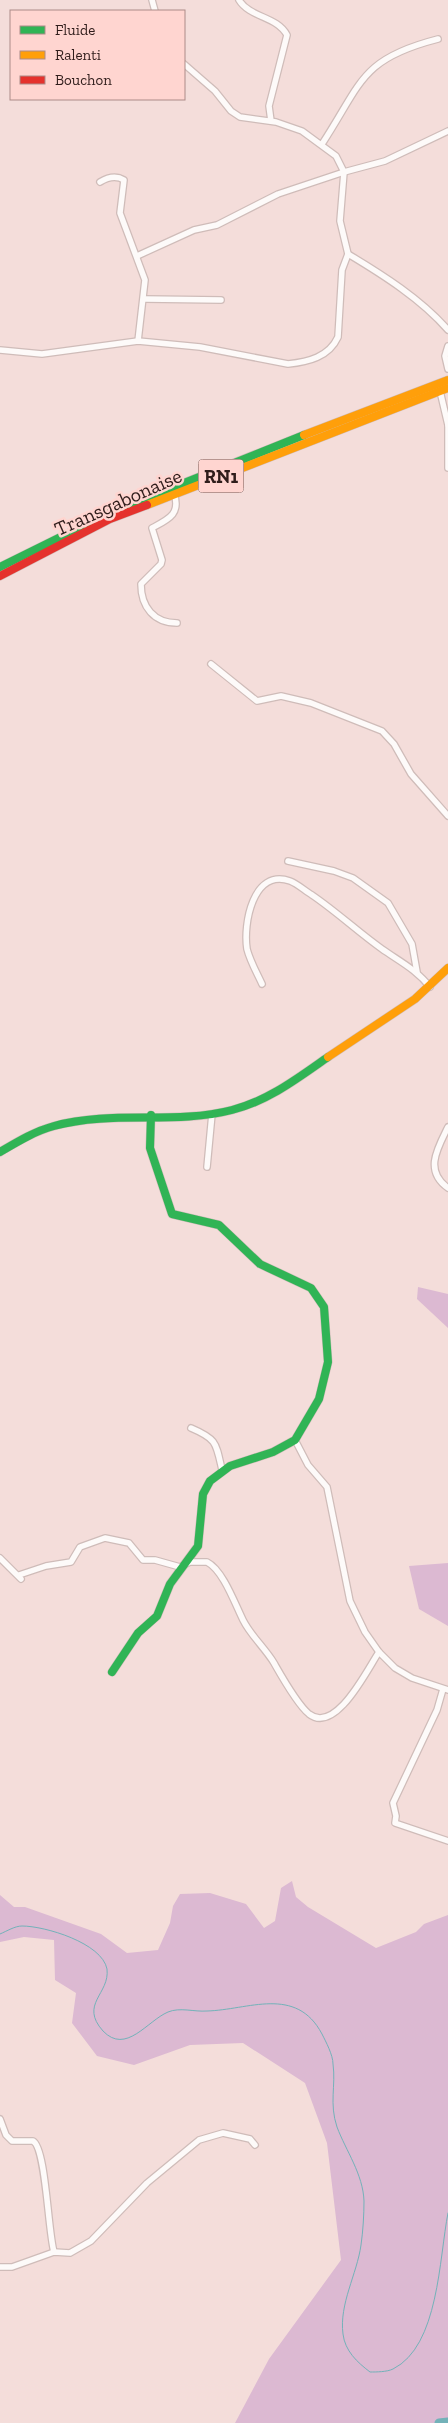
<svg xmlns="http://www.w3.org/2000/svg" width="448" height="2423" font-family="'Zilla Slab',serif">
  <rect width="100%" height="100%" fill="#f4ddda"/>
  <g fill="#dcb9d2">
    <polygon points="418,1287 448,1294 448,1328 417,1299"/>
    <polygon points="448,1563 448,1626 419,1609 409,1566"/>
    <polygon points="292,1881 296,1897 308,1907 376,1948 416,1932 424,1924 448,1915 448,2423 235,2423 269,2359 341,2260 327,2143 305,2083 243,2043 190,2045 134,2065 97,2056 72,2023 76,1993 55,1980 54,1940 24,1937 0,1942 0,1895 14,1907 25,1907 101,1934 127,1953 158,1950 170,1923 173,1906 180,1894 210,1893 246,1904 264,1928 275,1921 281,1888"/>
  </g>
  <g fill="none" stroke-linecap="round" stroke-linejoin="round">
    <path stroke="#73b2b9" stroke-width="1" d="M 0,1934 C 7,1931 15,1926 22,1926 C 45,1926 102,1943 107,1969 C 110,1994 79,2004 103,2031 C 126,2055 147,2021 168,2012 C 180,2007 194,2012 207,2011 C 248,2010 296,1985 322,2034 C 326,2042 333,2055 333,2064 C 336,2086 329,2103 337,2127 C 346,2151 363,2174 364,2201 C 364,2215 363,2231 361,2245 C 357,2274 339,2304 343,2334 C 345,2351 357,2362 370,2372 C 376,2372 387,2372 393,2369 C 439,2346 439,2258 448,2213"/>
    <polyline stroke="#73b2b9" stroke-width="9" points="439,2423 448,2422"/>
    <defs>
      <g id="street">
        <polyline points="152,0 155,11"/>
        <path d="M 239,0 C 250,18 277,16 287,35 L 269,106 L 271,121"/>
        <path d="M 184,64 L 215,91 L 231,111 L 240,117 L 276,122 L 302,131 L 336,156 L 344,172 L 340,221 L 348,254 C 383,275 421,299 448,330"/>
        <path d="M 322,144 C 362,83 360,59 438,39"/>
        <path d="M 100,182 C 108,177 116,175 124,180 L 120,213 L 145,280 L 138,341"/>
        <polyline points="137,256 194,230 217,225 278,194 344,172 385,161 448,131"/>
        <polyline points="145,299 221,300"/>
        <polyline points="448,346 445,356 448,369"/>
        <path d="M 0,350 L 42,354 L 138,341 L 200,347 L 288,364 C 308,362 329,357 338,337 L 342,270 L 348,254"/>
        <polyline points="440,391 448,425"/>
        <polyline points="448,426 448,468"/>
        <path d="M 174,493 C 181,514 169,519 152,528 L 162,560 L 161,564 L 141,584 C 141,607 154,623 177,623"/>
        <polyline points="211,664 257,701 281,696 311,703 382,731 394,744 411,774 448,816"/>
        <polyline points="288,861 334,871 353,878 388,903 412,944 417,972"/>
        <path d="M 262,984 C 257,973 250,961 247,949 C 243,924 253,868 290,881 C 298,884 305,891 312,895 C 337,912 358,932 382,949 C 399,961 417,970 430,987"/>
        <path d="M 448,1127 C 437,1149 424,1171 448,1188"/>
        <polyline points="207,1167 212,1114"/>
        <path d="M 191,1428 C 217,1439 216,1443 222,1470"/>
        <polyline points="295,1440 308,1465 327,1487 350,1601 365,1632 379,1652 395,1668 412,1678 448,1690"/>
        <polyline points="0,1558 21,1579"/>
        <path d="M 19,1575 L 46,1566 L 71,1562 L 80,1547 L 105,1538 L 129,1543 L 143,1560 L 155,1560 L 180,1567 L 190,1562 L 207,1562 C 223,1570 235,1604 243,1620 C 251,1636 265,1648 274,1663 C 282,1677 297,1704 309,1714 C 336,1735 368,1668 379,1652"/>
        <polyline points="443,1689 437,1710 393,1803 396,1816 395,1823 448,1841"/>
        <path d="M 0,2119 L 6,2135 L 12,2141 L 33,2141 C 46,2148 48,2232 54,2252"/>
        <polyline points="0,2267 12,2267 54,2252 70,2253 91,2241 147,2183 199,2140 223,2133 250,2139 255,2145"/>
      </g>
      <g id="fast">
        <polyline points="0,567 109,513 304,435"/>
        <path d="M 0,1152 C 17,1142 35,1131 54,1126 C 113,1110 174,1125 232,1110 C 268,1101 298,1078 328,1057"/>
        <polyline points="112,1672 138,1633 157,1616 170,1584 198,1546 203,1494 210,1481 230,1466 273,1452 295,1440 319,1399 328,1362 324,1307 311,1288 260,1264 219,1225 172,1214 150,1148 151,1115"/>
      </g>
      <g id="slow">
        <polyline points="304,435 448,380"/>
        <polyline points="147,505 448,388"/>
        <polyline points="328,1057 415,999 448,968"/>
      </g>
      <polyline id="jam" points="0,576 110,519 147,505"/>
    </defs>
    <use href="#street" stroke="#cfbcb9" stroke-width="8"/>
    <use href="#fast" stroke="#cfbcb9" stroke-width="9"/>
    <use href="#slow" stroke="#cfbcb9" stroke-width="9"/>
    <use href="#jam" stroke="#cfbcb9" stroke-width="9"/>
    <use href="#street" stroke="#fdfaf9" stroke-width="5.5"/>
    <use href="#fast" stroke="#30b455" stroke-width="8"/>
    <use href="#slow" stroke="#ff9f0a" stroke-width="8"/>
    <use href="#jam" stroke="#e5322d" stroke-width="8"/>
  </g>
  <g text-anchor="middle" stroke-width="5" stroke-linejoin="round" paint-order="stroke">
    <rect fill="#ffd5d0" stroke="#6e5451" stroke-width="1" x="198.5" y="459.5" width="45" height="33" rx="4"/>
    <g font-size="19" font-weight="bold" fill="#301d1b">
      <text x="221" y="483">RN1</text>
    </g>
    <g font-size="20" fill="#301d1b" stroke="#ffd5d0">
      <text transform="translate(118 502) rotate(-24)" y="7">Transgabonaise</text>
    </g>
  </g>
  <rect x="10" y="10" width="175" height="90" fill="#ffd5d0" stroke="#ac8b88"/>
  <rect x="20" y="26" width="25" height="8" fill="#30b455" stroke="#ac8b88"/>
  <text x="55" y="35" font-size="15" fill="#301d1b">Fluide</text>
  <rect x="20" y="51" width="25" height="8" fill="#ff9f0a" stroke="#ac8b88"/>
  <text x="55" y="60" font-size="15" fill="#301d1b">Ralenti</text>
  <rect x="20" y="76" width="25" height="8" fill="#e5322d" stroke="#ac8b88"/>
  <text x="55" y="85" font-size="15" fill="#301d1b">Bouchon</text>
</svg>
